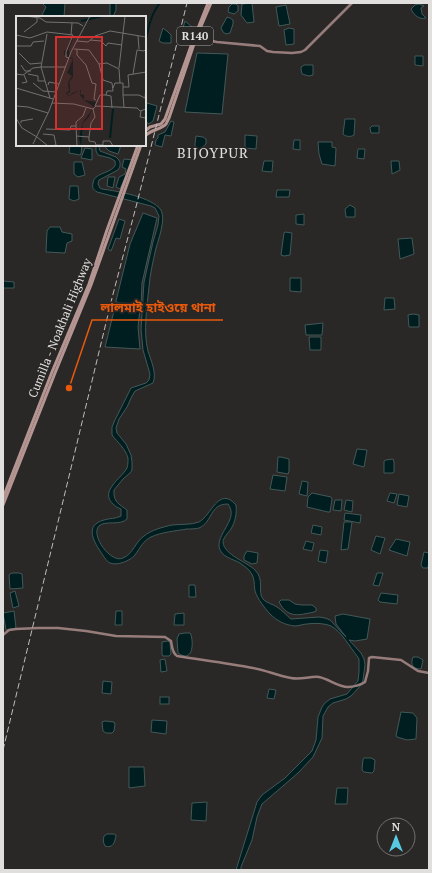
<svg xmlns="http://www.w3.org/2000/svg" width="432" height="873" font-family="'PT Serif','Noto Sans Bengali',serif">
  <rect width="100%" height="100%" fill="#2a2826"/>
  <g fill="#001e1f" stroke="#435858">
    <polygon points="43,3 65,3 64,17 41,17 46,7 43,4"/>
    <polygon points="110,3 116,3 116,10 113,17 110,16"/>
    <polygon points="252,3 254,22 247,23 241,15 242,4"/>
    <polygon points="232,4 236,4 238,6 238,11 234,14 228,12 229,7"/>
    <path d="M 419,4 L 424,6 L 421,8 L 422,14 L 426,18 C 419,20 414,15 411,9 L 415,5 Z"/>
    <polygon points="286,5 290,24 279,26 276,7"/>
    <polygon points="227,17 230,18 233,20 233,24 230,33 226,34 223,32 221,28"/>
    <polygon points="185,21 192,27 190,39 181,36"/>
    <polygon points="163,28 168,32 171,35 171,43 163,43 159,41"/>
    <polygon points="289,28 294,29 294,44 286,45 284,30"/>
    <polygon points="197,53 228,54 222,114 185,112"/>
    <polygon points="415,56 423,56 423,66 415,65"/>
    <polygon points="304,65 313,65 313,75 309,76 302,74 301,69 301,67"/>
    <polygon points="147,103 157,106 153,121 149,124 145,121 145,111"/>
    <path d="M 345,119 L 355,119 L 354,135 C 351,137 346,137 343,134 Z"/>
    <polygon points="171,121 174,122 171,136 165,135 162,147 155,145 156,140 158,138 158,135 165,132"/>
    <polygon points="372,126 379,126 379,133 371,133 370,128"/>
    <polygon points="245,135 257,136 256,149 245,148"/>
    <polygon points="196,136 203,137 206,139 206,144 199,150 199,153 195,153 195,144"/>
    <polygon points="294,140 300,140 300,150 293,149"/>
    <polygon points="318,142 332,142 332,147 336,148 335,166 322,164 319,154"/>
    <polygon points="70,145 82,145 81,154 80,155 69,153"/>
    <path d="M 96,145 L 100,145 L 99,147 L 100,151 L 116,157 L 119,160 C 121,164 120,167 118,170 L 99,180 L 98,184 L 100,188 L 102,189 C 117,191 152,197 161,210 C 163,214 163,220 162,225 C 161,233 158,241 156,248 C 153,261 150,274 149,287 C 147,307 143,332 148,351 C 151,361 157,373 153,383 L 135,391 L 132,396 L 127,407 L 119,419 L 116,428 L 117,433 L 126,444 L 131,455 L 132,462 L 132,470 L 130,473 L 123,479 L 114,490 C 113,502 119,504 127,510 L 127,519 C 120,526 105,520 99,526 C 90,535 111,564 123,558 C 133,554 136,541 144,536 C 151,530 163,527 172,525 C 181,524 191,525 199,522 C 211,516 219,485 236,505 C 237,514 235,522 231,529 C 228,533 223,538 223,542 C 224,555 247,562 255,570 C 265,580 257,591 263,599 C 266,603 273,604 277,607 C 282,610 286,615 291,619 L 319,617 L 325,618 L 330,620 L 346,637 L 336,624 L 335,616 L 343,614 L 370,619 L 367,639 L 355,641 L 349,640 L 361,653 L 364,659 L 365,665 L 363,680 L 362,684 L 351,696 L 346,699 L 333,703 L 328,707 L 323,716 L 322,738 L 313,757 L 298,773 L 262,804 L 257,817 L 252,840 L 241,867 L 241,870 L 236,870 L 257,802 L 262,795 L 285,778 L 312,751 L 316,740 L 318,717 L 322,707 L 325,703 L 330,699 L 347,694 L 358,681 L 359,672 L 359,659 L 357,656 C 350,647 341,631 331,626 C 323,623 315,623 307,624 C 303,624 299,626 295,626 C 285,625 277,621 270,614 C 264,607 258,600 255,591 C 254,586 255,578 251,573 C 249,569 244,566 240,563 C 233,559 221,557 219,547 C 218,531 239,519 228,504 C 209,504 213,522 199,528 C 196,529 190,529 187,529 C 175,531 162,532 151,537 C 143,541 140,548 135,555 C 130,561 117,566 110,563 C 106,561 103,555 100,551 C 93,540 85,525 104,520 C 110,518 115,519 121,516 L 121,509 C 118,508 115,506 113,504 C 99,491 122,478 127,468 C 128,465 128,461 128,458 C 125,448 118,443 112,435 L 112,427 L 115,420 L 131,388 L 146,383 L 149,380 L 150,374 L 143,350 L 141,329 L 144,282 L 153,242 L 158,225 L 159,216 L 155,208 L 151,206 L 97,192 C 93,189 92,188 93,183 C 94,173 108,174 114,167 C 116,165 115,164 115,161 L 110,158 L 98,155 L 96,151 Z"/>
    <polygon points="105,145 121,145 118,154 109,151 106,148"/>
    <polygon points="85,148 92,149 92,160 81,158"/>
    <polygon points="358,149 365,149 364,159 357,158"/>
    <polygon points="124,159 133,160 120,189 116,187 119,177 125,174 126,169 122,167"/>
    <polygon points="264,161 273,161 272,172 262,171"/>
    <polygon points="391,161 399,161 400,170 392,174"/>
    <polygon points="74,162 82,162 85,175 78,177 74,174"/>
    <polygon points="108,177 115,177 113,188 107,186"/>
    <polygon points="70,186 78,186 79,199 74,201 69,199"/>
    <polygon points="277,190 290,190 289,197 276,197"/>
    <polygon points="350,205 355,208 355,217 346,217 345,209"/>
    <polygon points="143,213 157,218 142,283 141,307 116,302 116,301 130,244"/>
    <polygon points="304,214 304,225 296,224 296,215"/>
    <polygon points="119,219 125,221 120,239 116,238 111,251 108,249"/>
    <polygon points="50,227 60,227 62,232 72,234 72,241 67,243 65,253 46,252 47,231"/>
    <polygon points="285,232 292,233 290,255 284,256 281,255 284,233"/>
    <polygon points="412,238 414,254 400,259 398,239"/>
    <polygon points="290,278 301,278 301,292 290,291"/>
    <polygon points="3,281 14,282 14,288 3,288"/>
    <polygon points="385,298 394,298 395,309 384,310"/>
    <polygon points="116,303 140,309 138,327 140,349 105,347"/>
    <polygon points="413,314 419,315 419,327 409,327 408,315"/>
    <polygon points="323,323 322,335 306,335 305,325"/>
    <polygon points="309,337 321,337 321,350 310,350"/>
    <polygon points="357,449 367,450 364,467 353,464"/>
    <polygon points="278,457 281,457 289,459 289,471 288,474 277,472"/>
    <polygon points="393,459 394,462 394,472 393,473 384,473 384,461 386,460"/>
    <polygon points="273,475 287,477 285,491 270,489"/>
    <polygon points="302,481 308,482 307,496 299,494"/>
    <polygon points="312,493 331,497 332,499 330,512 328,512 307,507 308,497"/>
    <polygon points="390,493 397,494 394,503 387,501"/>
    <polygon points="399,494 409,496 407,507 397,505"/>
    <polygon points="335,500 342,500 341,511 333,510"/>
    <polygon points="346,500 353,501 352,512 344,510"/>
    <polygon points="345,513 361,515 360,523 344,520"/>
    <polygon points="344,522 352,522 348,549 341,550"/>
    <polygon points="313,525 322,527 321,535 311,533"/>
    <polygon points="376,536 385,538 380,554 371,550"/>
    <polygon points="396,539 410,542 407,556 389,550"/>
    <polygon points="306,541 314,543 312,551 303,549"/>
    <polygon points="320,550 328,551 326,563 318,561"/>
    <polygon points="247,551 258,553 257,563 252,564 244,560 244,556"/>
    <polygon points="424,552 429,553 429,562 428,568 423,568 421,565"/>
    <polygon points="12,573 19,573 22,574 23,588 10,589 9,575 10,574"/>
    <polygon points="377,573 383,573 379,586 373,585"/>
    <polygon points="189,585 195,585 196,597 189,597"/>
    <polygon points="15,591 19,606 13,608 10,593"/>
    <polygon points="381,593 398,595 397,604 380,602 378,600"/>
    <path d="M 281,600 L 289,600 L 295,604 L 302,605 L 312,605 L 316,608 L 316,611 L 314,612 C 299,615 288,619 279,602 Z"/>
    <polygon points="14,611 16,628 6,630 3,613"/>
    <polygon points="116,611 122,611 122,625 115,625"/>
    <polygon points="184,613 184,625 174,625 175,614"/>
    <path d="M 185,633 L 190,633 L 191,635 C 194,645 192,663 178,653 L 177,639 L 179,634 Z"/>
    <polygon points="168,641 170,643 171,654 169,656 163,656 162,655 162,642"/>
    <path d="M 413,657 L 418,657 L 423,660 L 421,669 C 413,669 410,665 413,657 Z"/>
    <polygon points="165,659 167,671 161,672 160,660"/>
    <polygon points="103,681 112,682 111,694 102,693"/>
    <polygon points="269,689 276,690 274,699 267,698"/>
    <rect x="160" y="697" width="9" height="7"/>
    <polygon points="401,712 413,713 417,718 416,739 407,740 397,737 396,736"/>
    <polygon points="152,720 167,721 166,734 151,732"/>
    <polygon points="105,721 114,722 115,724 114,731 112,733 106,733 103,731 102,722"/>
    <polygon points="364,758 371,758 375,760 374,771 372,773 364,772 362,770 363,759"/>
    <polygon points="129,767 144,767 145,786 129,788"/>
    <polygon points="337,788 348,788 347,804 335,804"/>
    <polygon points="207,802 206,821 191,820 192,803"/>
    <path d="M 107,834 L 114,834 L 116,835 C 115,842 113,849 105,846 C 103,842 103,840 104,836 Z"/>
  </g>
  <g fill="none" stroke-linecap="round" stroke-linejoin="round">
    <path stroke="#001e1f" stroke-width="2" d="M 145,45 C 148,30 150,15 160,3"/>
    <g stroke="#967d7c" stroke-width="2.5">
      <polyline points="196,38 217,42 260,46 267,51 273,52 292,53 301,52 305,50 352,3"/>
      <path d="M 3,635 L 9,630 L 16,629 L 38,628 L 58,628 L 86,631 L 116,636 L 165,637 L 171,641 C 172,646 172,653 177,656 C 202,660 228,663 253,668 C 266,670 278,676 291,678 C 301,680 310,676 319,677 C 329,679 338,687 348,687 C 353,687 361,685 365,682 L 368,671 L 369,658 L 372,657 L 401,660 L 418,671 L 429,673"/>
    </g>
    <g stroke="#b49592" stroke-width="3">
      <polyline points="145,131 150,127 161,124 165,119 191,46 208,3"/>
      <path d="M 145,136 C 151,129 161,130 166,124 C 167,122 168,120 169,118 L 196,38 L 211,3"/>
      <polyline points="3,498 52,372 89,284 107,230 138,145"/>
      <polyline points="3,505 55,373 91,285 141,145"/>
    </g>
    <polyline stroke="#bebdbc" stroke-width="1" stroke-dasharray="6 3" stroke-linecap="butt" points="3,750 112,298 137,203 187,3"/>
  </g>
  <g text-anchor="middle" stroke-width="3.5" stroke-linejoin="round" paint-order="stroke">
    <rect fill="#2a2826" stroke="#a9a8a7" stroke-width="1" x="177" y="27" width="36" height="18" rx="3"/>
    <g font-size="11" font-weight="bold" fill="#e0dfde">
      <text x="195" y="40">R140</text>
    </g>
    <g font-size="12" fill="#e0dfde" stroke="#2a2826">
      <text transform="translate(60 328) rotate(-68)" y="4">Cumilla - Noakhali Highway</text>
    </g>
    <g font-size="14" letter-spacing="1" fill="#e0dfde" stroke="#2a2826">
      <text x="213" y="158">BIJOYPUR</text>
    </g>
  </g>
  <g transform="translate(16 16)">
    <rect width="130" height="130" fill="#2a2826"/>
    <path d="M 55,33 L 53,41 L 57,42 L 57,61 L 53,66 L 54,69 L 54,76 L 51,78 L 53,80 L 56,77 L 65,74 L 65,75 L 64,78 L 68,79 L 68,84 L 80,86 L 77,94 L 75,96 L 73,101 L 67,107 L 65,130 L 63,121 L 67,106 L 78,91 L 68,84 L 64,79 L 64,74 L 53,80 L 52,80 L 50,77 L 53,75 L 52,66 L 56,60 L 51,57 L 57,43 L 50,41 L 52,38 L 48,39 L 48,35 L 53,34 L 53,38 Z" fill="#001e1f"/>
    <path fill="none" stroke="#001e1f" stroke-width="2" d="M 65,5 L 87,0M 51,35 L 56,23M 94,122 L 97,93"/>
    <path fill="none" stroke="#737170" stroke-width="1" d="M 9,0 L 24,2 L 30,6 L 62,7 L 67,10M 8,16 L 21,6 L 21,2M 0,19 L 14,22 L 31,16 L 57,19 L 50,36 L 50,41 L 53,42M 55,19 L 56,7M 122,20 L 123,33M 74,24 L 85,25 L 90,30 L 92,27 L 106,29M 61,25 L 72,26 L 79,20 L 94,15 L 130,21M 0,30 L 15,30 L 17,26 L 28,25M 58,33 L 73,34 L 83,48 L 91,47 L 103,53 L 104,67M 61,34 L 61,39 L 70,49 L 76,67 L 80,68 L 78,83 L 80,84M 3,37 L 14,48 L 25,47M 5,49 L 9,55 L 15,55M 25,51 L 34,82M 25,51 L 31,18M 103,52 L 109,0M 0,58 L 7,59 L 17,52 L 25,51 L 50,51M 12,58 L 22,60 L 22,65 L 29,65M 117,58 L 121,34 L 128,35 L 130,33M 6,67 L 11,66 L 8,59M 17,67 L 27,75 L 40,76M 32,69 L 33,66 L 43,68M 107,71 L 113,71 L 112,59 L 130,56M 0,72 L 37,83M 97,72 L 99,67 L 107,67 L 107,79 L 123,79 L 129,82 L 130,72M 90,79 L 95,80 L 96,92M 107,79 L 108,91M 36,87 L 58,88 L 77,93 L 80,90 L 121,92 L 124,95 L 130,93M 0,90 L 12,91 L 32,97M 79,90 L 84,79 L 90,79 L 91,75 L 97,75 L 96,67 L 87,64 L 83,48M 125,95 L 124,101 L 130,102M 0,102 L 6,112 L 21,121M 5,107 L 5,105 L 17,103M 60,110 L 60,106 L 67,100 L 70,92M 30,113 L 54,114 L 55,110 L 60,110 L 61,130M 27,118 L 38,119 L 40,129 L 34,130M 60,120 L 73,121 L 73,125 L 79,126 L 80,129 L 87,129 L 87,125 L 94,125 L 97,130M 21,121 L 32,130M 73,121 L 75,107 L 79,101 L 77,93M 17,128 L 33,95 L 55,36 L 74,0"/>
    <path fill="#d63131" fill-opacity="0.15" stroke="#d63131" stroke-width="2" d="M 40,21 L 86,21 L 86,113 L 40,113 Z"/>
    <rect width="130" height="130" fill="none" stroke="#e0dfde" stroke-width="2"/>
  </g>
  <path fill="none" stroke="#e8590c" stroke-width="1.5" d="M69 388L92 320H223"/>
  <circle fill="#e8590c" stroke="#2a2826" stroke-width="1.5" cx="69" cy="388" r="4"/>
  <g font-size="13" text-anchor="middle" font-weight="bold" fill="#e8590c" stroke="#2a2826" stroke-width="3.5" stroke-linejoin="round" paint-order="stroke">
    <text x="158" y="312">লালমাই হাইওয়ে থানা</text>
  </g>
  <rect width="432" height="873" fill="none" stroke="#e0dfde" stroke-width="8"/>
  <g transform="translate(396 837)"><circle r="19" fill="#2a2826" stroke="#737170"/>
  <path d="M0-3L7 15L0 10L-7 15Z" fill="#58c9e3"/>
  <text y="-6" font-size="11" font-weight="bold" text-anchor="middle" fill="#e0dfde">N</text>
  </g>
</svg>
